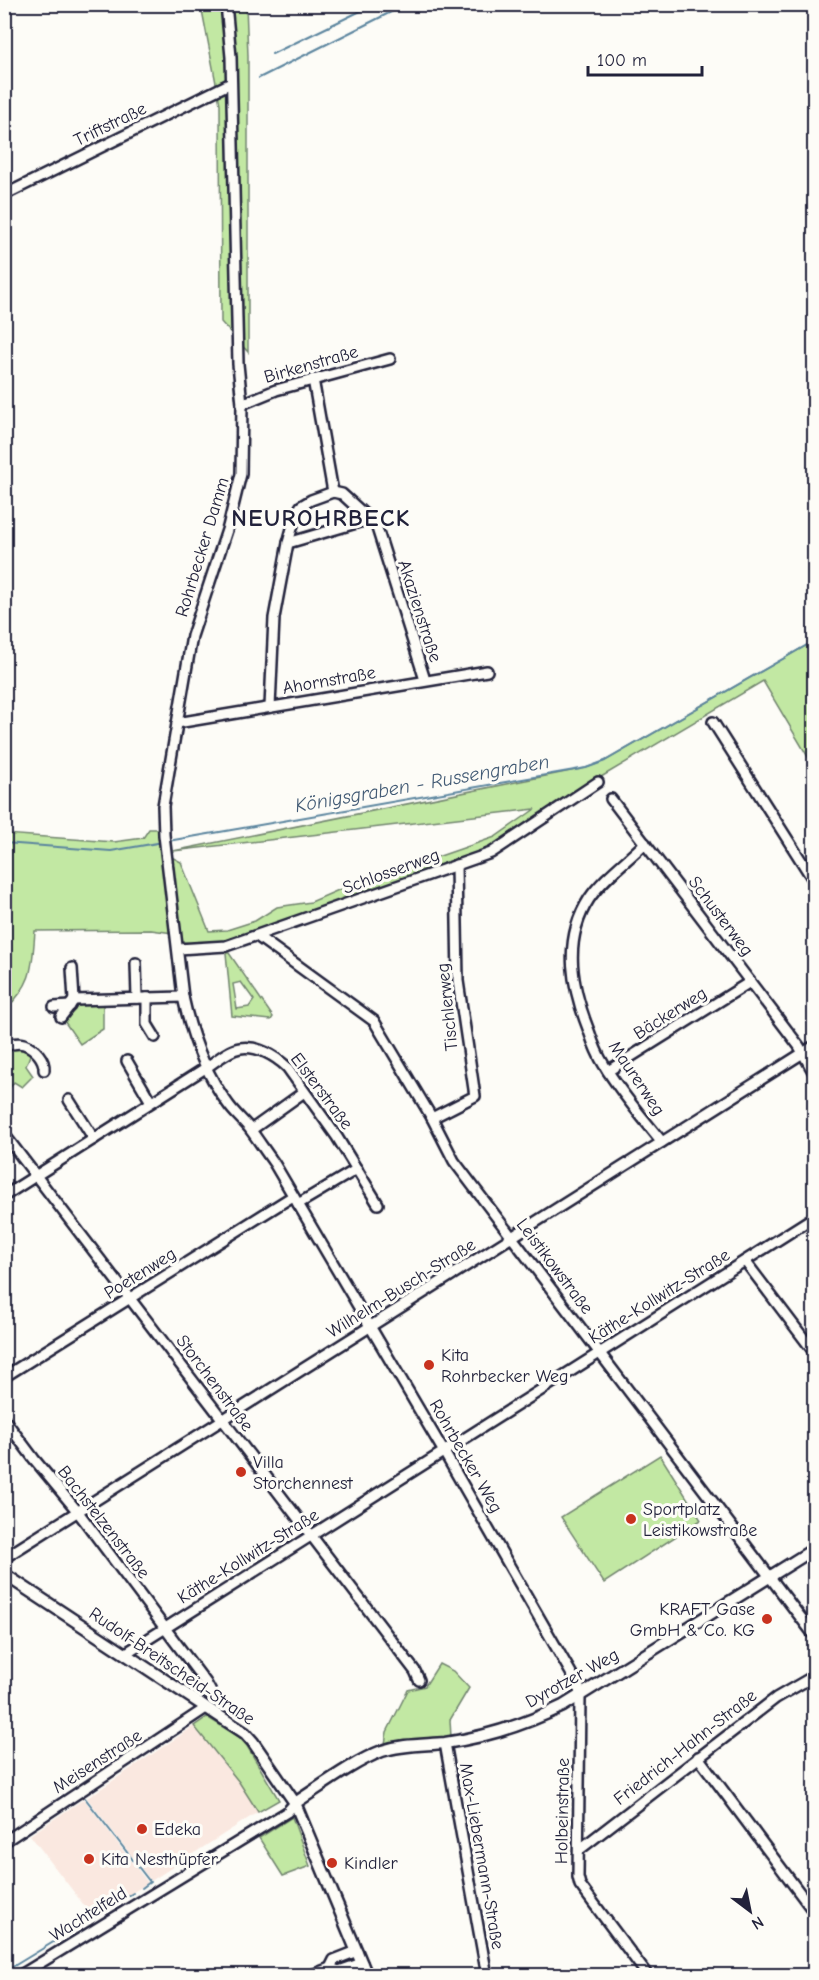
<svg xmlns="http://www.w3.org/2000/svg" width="819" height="1980" font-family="'Comic Neue',sans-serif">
  <rect width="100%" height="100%" fill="#fdfcf7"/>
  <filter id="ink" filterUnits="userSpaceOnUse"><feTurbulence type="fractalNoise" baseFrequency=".0167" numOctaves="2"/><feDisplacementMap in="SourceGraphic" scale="12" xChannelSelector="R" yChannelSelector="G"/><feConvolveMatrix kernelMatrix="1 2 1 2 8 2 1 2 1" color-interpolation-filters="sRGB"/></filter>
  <g filter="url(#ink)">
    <g fill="#fae8e0">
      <polygon points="194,1726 239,1782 258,1812 151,1881 87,1798"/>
      <polygon points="84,1799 148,1883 93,1917 30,1835"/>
    </g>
    <g fill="#c2e8a3" stroke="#72856f" stroke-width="1.5" fill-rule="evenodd">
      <polygon points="201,5 246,5 248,56 248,352 221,322 220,104"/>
      <path d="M 814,641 L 814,767 L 763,681 L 596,780 L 493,847 L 224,945 L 179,942 L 173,933 L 151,930 L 35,931 C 32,969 33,983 5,1010 L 5,834 L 114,842 L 143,838 L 149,829 L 161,829 L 164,853 L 181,862 L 209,931 L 227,930 L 255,921 L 277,907 L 311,902 L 357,882 L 414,865 L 495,837 L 535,809 L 173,851 L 586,768 L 605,761 Z"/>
      <path d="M 226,953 L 229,953 L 273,1017 L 271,1020 L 232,1016 ZM 241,982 L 254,1000 L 249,1007 L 237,1009 L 233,984 Z"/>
      <polygon points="103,1003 103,1029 80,1044 62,1018 75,1004"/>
      <polygon points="25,1046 30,1055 26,1066 33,1076 22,1087 14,1082 5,1095 5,1049"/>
      <polygon points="660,1455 701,1520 604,1583 561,1517"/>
      <polygon points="439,1664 453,1671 469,1688 450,1720 451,1737 385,1744 387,1732 408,1690 425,1686"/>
      <polygon points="207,1717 239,1737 247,1746 279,1800 258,1812 239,1782 194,1726"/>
      <polygon points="292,1817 310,1866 283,1876 259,1838"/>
    </g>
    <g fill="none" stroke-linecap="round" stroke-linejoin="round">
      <g stroke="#5a849e" stroke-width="2">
        <polyline points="272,54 375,4"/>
        <polyline points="259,78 407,4"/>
        <polyline points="168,841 586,768 605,761 814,641"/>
        <polyline points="4,843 111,851 163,842"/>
        <polyline points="85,1798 150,1882 142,1888"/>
        <polyline points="109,1908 133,1893"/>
        <polyline points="9,1969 98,1915"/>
      </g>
      <defs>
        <g id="minor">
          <path d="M 226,4 L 231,57 L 238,364 L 242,404 L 241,474 L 228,527 L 192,636 L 163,806 L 164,835 L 183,997 C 191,1034 205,1073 228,1104 C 234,1113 243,1120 250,1129 C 258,1140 266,1152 274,1163 L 444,1452 L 579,1687 L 580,1696 L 578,1877 L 580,1885 L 648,1976"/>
          <polyline points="4,195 231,83"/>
          <polyline points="313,379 333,492"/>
          <polyline points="242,404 276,390 390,359"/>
          <polyline points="333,492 342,494 376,525 425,680"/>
          <polyline points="288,543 370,519"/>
          <polyline points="270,707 274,618 288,543 296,514 301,506 311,500 333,492"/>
          <polyline points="713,722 814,881"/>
          <polyline points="177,723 487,671"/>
          <polyline points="611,799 799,1046 814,1073"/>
          <path d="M 645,843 C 627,861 603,878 589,899 C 562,941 572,988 589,1031 C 593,1043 597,1054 604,1065 C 620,1092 642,1117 662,1142"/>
          <polyline points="257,936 374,1021 432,1118 454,1161 814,1635"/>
          <polyline points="178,949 226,946 491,853 598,782"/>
          <polyline points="136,963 137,998"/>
          <polyline points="72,968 74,1000 183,997"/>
          <polyline points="147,998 147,1024 155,1037"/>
          <polyline points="54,1007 70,1006"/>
          <polyline points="61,1017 74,1000"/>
          <path d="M 4,1046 C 11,1044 18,1042 24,1044 C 35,1048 45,1059 44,1070"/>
          <polyline points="127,1061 151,1102"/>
          <polyline points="608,1071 750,982"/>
          <polyline points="69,1100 94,1139"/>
          <polyline points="432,1118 475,1096 458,981 456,865"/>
          <polyline points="251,1130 304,1092"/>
          <polyline points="4,1134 415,1671 419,1680"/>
          <path d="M 4,1196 L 207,1067 C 216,1061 228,1050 240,1048 C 257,1045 275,1056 287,1067 L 337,1137 L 378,1204"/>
          <polyline points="298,1204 357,1169"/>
          <polyline points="745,1261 814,1352"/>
          <polyline points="4,1377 293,1196"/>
          <polyline points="4,1419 34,1459 78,1512 206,1683 213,1696 220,1703"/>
          <polyline points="4,1558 814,1046"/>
          <polyline points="126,1653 814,1217"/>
          <polyline points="445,1743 487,1976"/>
          <polyline points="698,1757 814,1912"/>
          <polyline points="4,1842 206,1708"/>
          <polyline points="579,1850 776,1698 814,1676"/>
          <polyline points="330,1968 334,1960 357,1951"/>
          <polyline points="19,1976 287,1812 295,1803"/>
          <polyline points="309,1976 330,1968 339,1971 362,1963"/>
        </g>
        <g id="tertiary">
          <polyline points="4,1574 245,1733 253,1742 295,1803 367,1976"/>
          <path d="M 295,1803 C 320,1787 355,1761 382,1751 C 403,1744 424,1745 445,1743 C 487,1737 526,1724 563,1706 L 814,1549"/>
        </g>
      </defs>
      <use href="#minor" stroke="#22223b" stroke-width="14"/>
      <use href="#tertiary" stroke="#22223b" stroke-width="15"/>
      <use href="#minor" stroke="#fdfcf7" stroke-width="9"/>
      <use href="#tertiary" stroke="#fdfcf7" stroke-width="10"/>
    </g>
  </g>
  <g fill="#c8321e" stroke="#fdfcf7" stroke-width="2">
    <circle cx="429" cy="1365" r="6"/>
    <circle cx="241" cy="1472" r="6"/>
    <circle cx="631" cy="1519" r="6"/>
    <circle cx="767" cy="1619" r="6"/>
    <circle cx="142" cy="1829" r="6"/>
    <circle cx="89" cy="1859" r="6"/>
    <circle cx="332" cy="1863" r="6"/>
  </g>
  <g text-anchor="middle" stroke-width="6" stroke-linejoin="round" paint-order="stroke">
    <g font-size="18" fill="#22223b" stroke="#fdfcf7">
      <text transform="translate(110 124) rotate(-26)" y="6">Triftstraße</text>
      <text transform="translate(311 364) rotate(-16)" y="6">Birkenstraße</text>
      <text transform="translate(202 547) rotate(-73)" y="6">Rohrbecker Damm</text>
      <text transform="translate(420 611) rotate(72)" y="6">Akazienstraße</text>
      <text transform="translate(329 680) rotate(-10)" y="6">Ahornstraße</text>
      <text transform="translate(391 871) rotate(-20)" y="6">Schlosserweg</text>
      <text transform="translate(721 916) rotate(53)" y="6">Schusterweg</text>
      <text transform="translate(447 1007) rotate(-96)" y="6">Tischlerweg</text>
      <text transform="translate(670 1013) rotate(-32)" y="6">Bäckerweg</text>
      <text transform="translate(637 1078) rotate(56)" y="6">Maurerweg</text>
      <text transform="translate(322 1091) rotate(53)" y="6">Elsterstraße</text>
      <text transform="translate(555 1266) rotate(53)" y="6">Leistikowstraße</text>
      <text transform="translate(140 1273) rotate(-32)" y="6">Poetenweg</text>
      <text transform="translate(401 1288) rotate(-32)" y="6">Wilhelm-Busch-Straße</text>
      <text transform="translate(659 1296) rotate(-32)" y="6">Käthe-Kollwitz-Straße</text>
      <text transform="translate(215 1383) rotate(53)" y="6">Storchenstraße</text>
      <text transform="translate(466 1456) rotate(60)" y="6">Rohrbecker Weg</text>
      <text transform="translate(104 1522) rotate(52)" y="6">Bachstelzenstraße</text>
      <text transform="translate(248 1556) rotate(-32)" y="6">Käthe-Kollwitz-Straße</text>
      <text transform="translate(172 1666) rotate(34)" y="6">Rudolf-Breitscheid-Straße</text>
      <text transform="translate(572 1678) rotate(-29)" y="6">Dyrotzer Weg</text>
      <text transform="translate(685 1747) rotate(-38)" y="6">Friedrich-Hahn-Straße</text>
      <text transform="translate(97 1761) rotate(-33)" y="6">Meisenstraße</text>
      <text transform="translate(562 1811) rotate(-89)" y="6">Holbeinstraße</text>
      <text transform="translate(482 1856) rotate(80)" y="6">Max-Liebermann-Straße</text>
      <text transform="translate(88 1914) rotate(-32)" y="6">Wachtelfeld</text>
    </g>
    <g font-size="18" fill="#22223b" stroke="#fdfcf7" text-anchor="start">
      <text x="441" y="1361">Kita<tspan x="441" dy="21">Rohrbecker Weg</tspan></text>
      <text x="253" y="1468">Villa<tspan x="253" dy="21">Storchennest</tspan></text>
      <text x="643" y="1515">Sportplatz<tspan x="643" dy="21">Leistikowstraße</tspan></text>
      <text x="755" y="1615" text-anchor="end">KRAFT Gase<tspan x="755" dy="21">GmbH &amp; Co. KG</tspan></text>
      <text x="154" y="1835">Edeka</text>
      <text x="101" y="1865">Kita Nesthüpfer</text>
      <text x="344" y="1869">Kindler</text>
    </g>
    <g font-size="20" font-style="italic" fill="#435b75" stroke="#fdfcf7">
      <text transform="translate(422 783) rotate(-10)" y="7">Königsgraben - Russengraben</text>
    </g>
    <g font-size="24" font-weight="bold" letter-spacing="1.5" fill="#22223b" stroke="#fdfcf7">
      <text x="321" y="526">NEUROHRBECK</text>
    </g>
  </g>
  <rect width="819" height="1980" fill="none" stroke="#fdfcf7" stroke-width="24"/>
  <rect x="12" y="12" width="795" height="1956" fill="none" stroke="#22223b" stroke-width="2" filter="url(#ink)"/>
  <g transform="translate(750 1911) rotate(148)" stroke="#fdfcf7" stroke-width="4.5" paint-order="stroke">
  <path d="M0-4.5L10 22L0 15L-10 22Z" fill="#22223b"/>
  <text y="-9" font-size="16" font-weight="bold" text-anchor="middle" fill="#22223b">N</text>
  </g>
  <path d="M588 66v9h114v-9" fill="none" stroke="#22223b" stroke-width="3"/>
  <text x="597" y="66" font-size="18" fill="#22223b" stroke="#fdfcf7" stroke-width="4.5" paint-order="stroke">100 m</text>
</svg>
